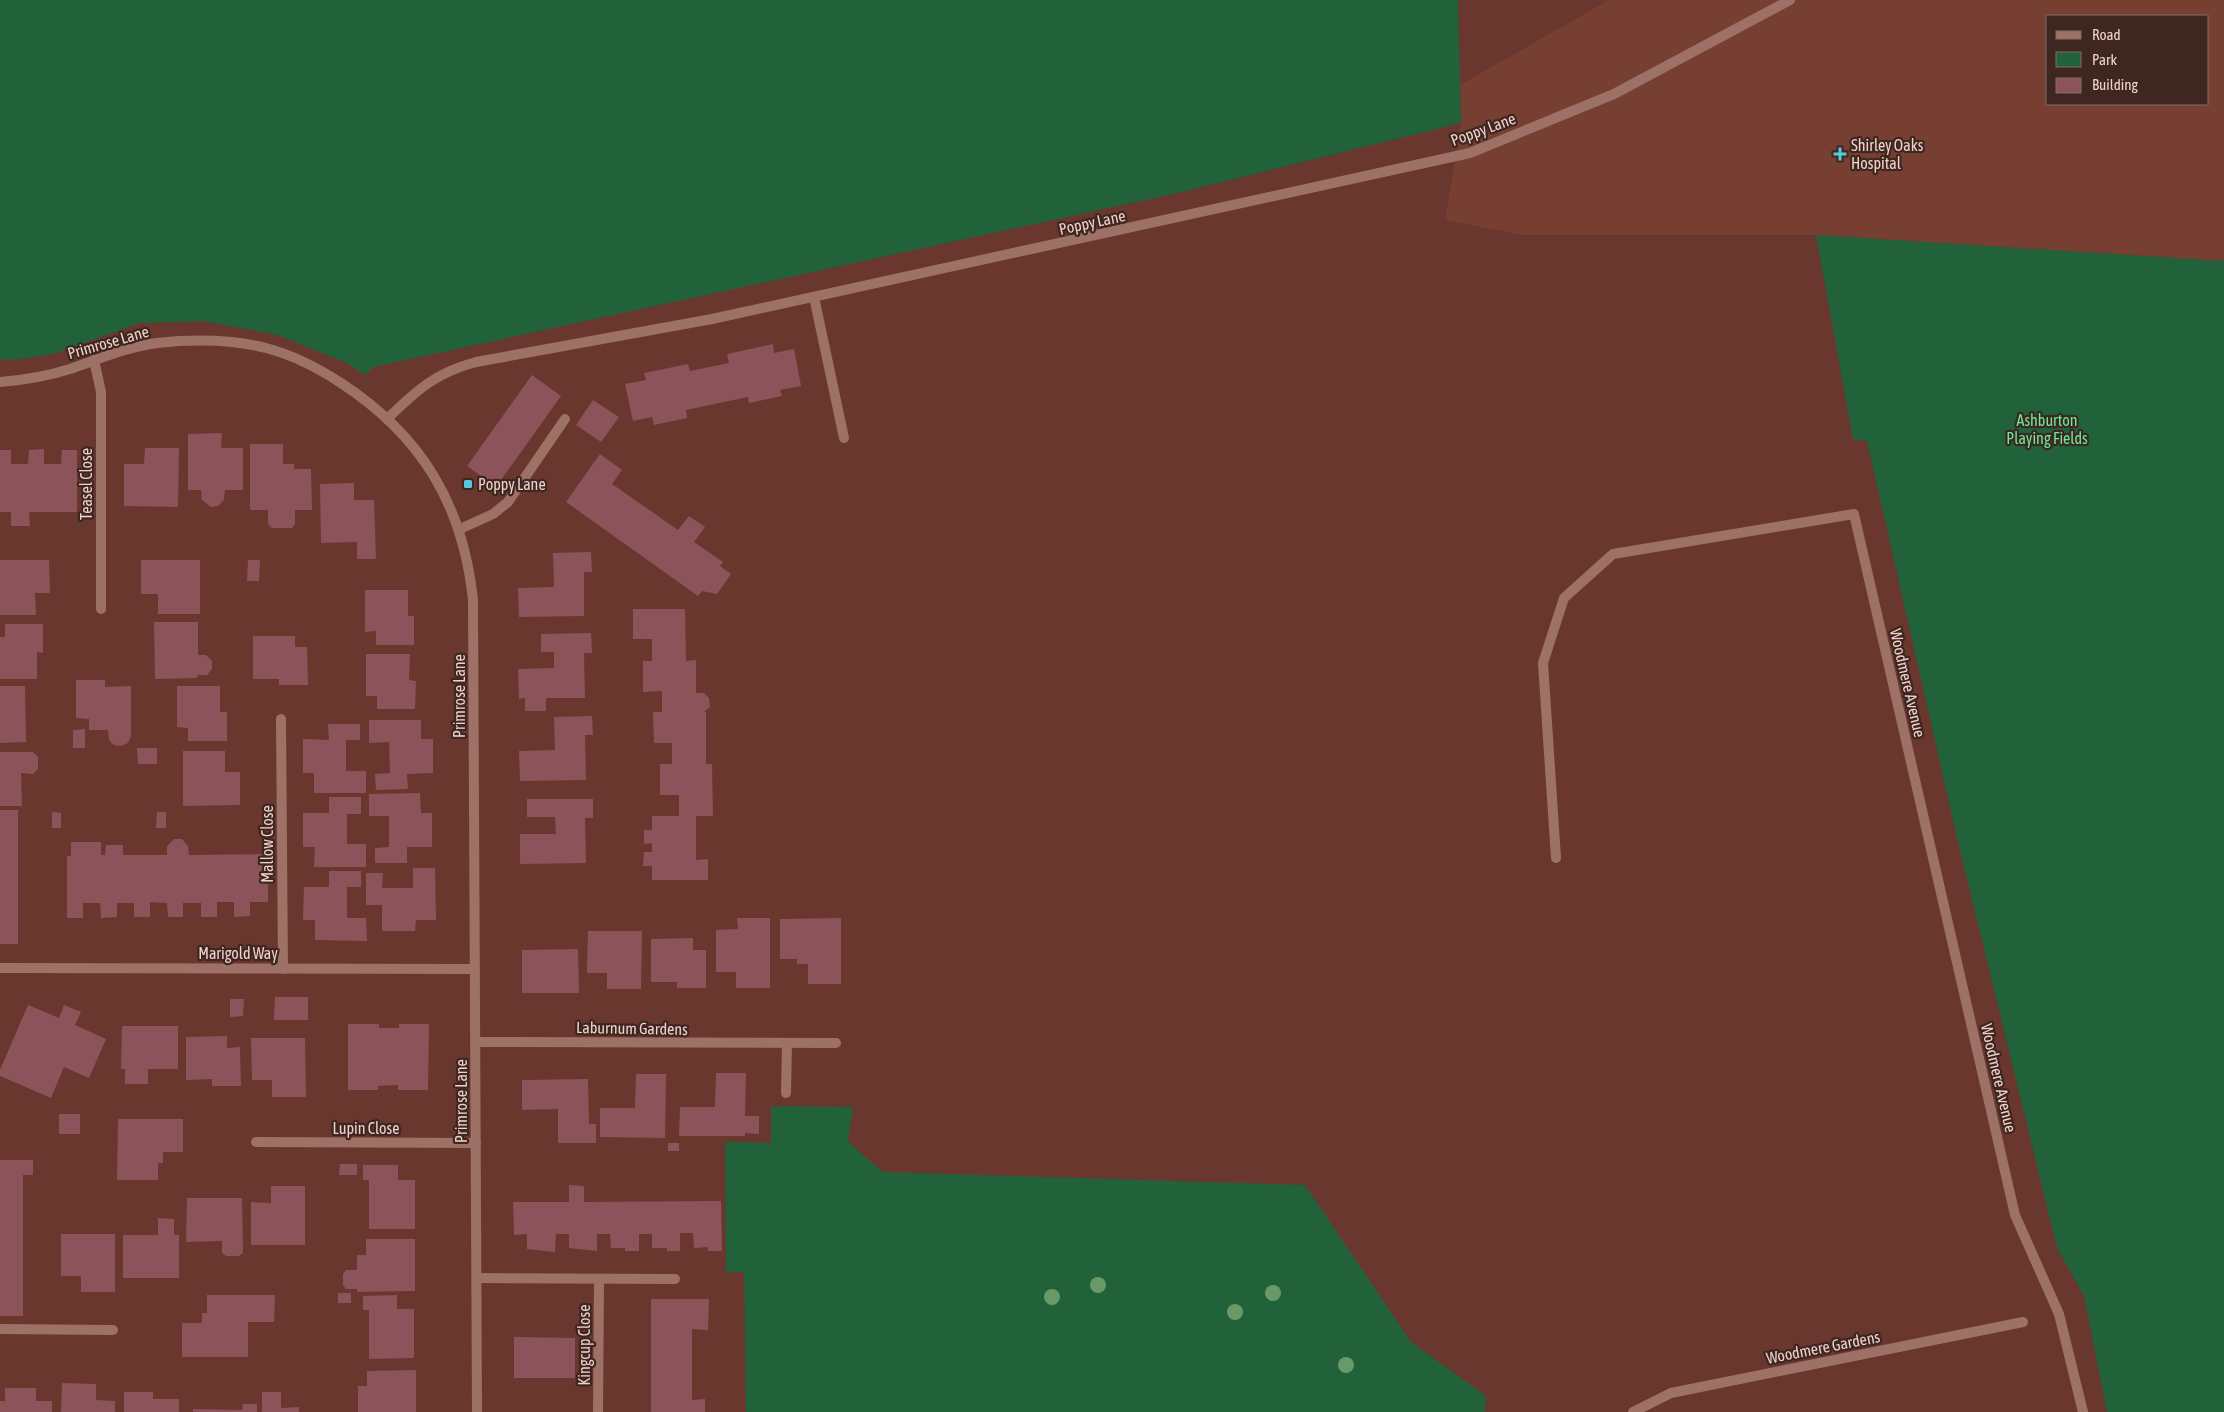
<svg xmlns="http://www.w3.org/2000/svg" width="2224" height="1412" font-family="'Asap Condensed',sans-serif">
  <rect width="100%" height="100%" fill="#69372d"/>
  <path fill="#773f32" fill-rule="evenodd" d="M 1609,0 L 2224,0 L 2224,261 L 1816,235 L 1522,235 L 1445,220 L 1461,123 L 1460,85 ZM 2048,16 L 2208,16 L 2208,104 L 2048,104 Z"/>
  <g fill="#21623a">
    <polygon points="0,0 1458,0 1461,123 1178,193 373,367 365,375 347,363 277,335 204,321 140,323 56,353 22,359 0,360"/>
    <polygon points="1816,235 2224,261 2224,1412 2107,1412 2084,1296 2057,1248 1957,838 1867,441 1853,439"/>
    <polygon points="771,1106 853,1107 848,1142 883,1172 1305,1185 1411,1342 1486,1396 1485,1412 746,1412 744,1272 726,1272 725,1142 771,1143"/>
  </g>
  <g fill="#8c545a">
    <polygon points="773,344 774,353 794,349 801,386 780,390 782,396 749,403 748,397 686,410 687,418 654,425 652,417 633,421 625,384 646,380 644,373 688,364 690,371 729,363 727,354"/>
    <polygon points="532,375 561,396 496,487 467,466"/>
    <polygon points="593,400 619,417 601,442 576,425"/>
    <polygon points="222,433 221,448 243,448 243,490 225,490 224,500 218,506 211,507 202,500 201,490 188,490 188,434"/>
    <polygon points="250,444 283,444 283,464 294,464 294,469 311,469 312,510 295,510 295,524 292,528 272,528 268,524 268,510 250,510"/>
    <polygon points="145,448 179,448 178,507 124,506 124,464 144,464"/>
    <polygon points="44,449 44,464 61,464 62,450 77,450 77,512 29,512 30,526 11,526 11,512 0,512 0,450 11,450 11,464 28,464 29,450"/>
    <polygon points="600,454 622,470 612,484 678,530 689,516 705,527 694,542 723,562 720,566 731,574 717,594 702,591 698,596 566,502"/>
    <polygon points="354,483 354,500 374,500 376,559 357,559 357,542 321,543 320,484"/>
    <polygon points="591,552 592,572 584,572 584,616 519,617 518,588 554,587 553,553"/>
    <polygon points="0,560 49,560 50,593 35,593 36,615 0,615"/>
    <polygon points="141,560 200,560 200,614 158,614 158,594 141,594"/>
    <polygon points="248,560 260,560 259,581 247,581"/>
    <polygon points="365,590 408,590 408,616 414,616 414,645 376,645 376,631 365,632"/>
    <polygon points="633,609 685,609 686,661 696,660 696,693 704,693 709,698 710,707 704,712 706,712 706,764 712,764 713,816 696,816 696,860 708,859 708,880 652,880 652,866 643,866 644,852 652,852 652,843 644,844 644,830 652,830 652,816 679,816 679,795 660,795 660,764 672,764 672,743 654,743 653,712 662,712 662,691 643,692 643,661 652,661 652,639 633,639"/>
    <polygon points="154,622 198,622 198,655 206,655 212,661 212,669 207,675 198,675 197,678 155,679"/>
    <polygon points="5,624 43,624 43,653 37,652 37,679 0,679 0,637 5,637"/>
    <polygon points="591,633 592,653 584,653 585,698 546,698 546,711 525,711 525,698 519,699 518,669 554,668 554,652 541,652 541,634"/>
    <polygon points="253,636 295,636 295,647 307,647 308,685 279,685 279,679 253,679"/>
    <polygon points="366,654 410,654 409,680 416,681 415,709 377,709 377,696 366,696"/>
    <polygon points="76,680 105,680 105,687 131,686 131,736 128,743 121,746 114,745 109,740 108,730 89,730 89,719 76,718"/>
    <polygon points="0,686 25,686 26,742 0,743"/>
    <polygon points="177,686 220,686 220,712 227,712 227,741 188,741 188,728 177,727"/>
    <polygon points="592,716 593,735 585,735 586,780 520,781 519,751 555,750 554,717"/>
    <polygon points="369,720 421,720 421,739 433,739 433,773 407,774 408,789 376,790 375,774 390,773 389,742 369,743"/>
    <polygon points="328,724 360,724 360,740 346,740 346,771 366,771 366,793 314,793 314,773 303,773 303,739 329,740"/>
    <polygon points="85,729 85,748 73,748 73,730"/>
    <polygon points="137,748 157,748 157,764 138,764"/>
    <polygon points="183,751 225,751 225,772 240,772 240,805 183,806"/>
    <polygon points="0,752 33,752 38,757 38,769 33,774 21,773 22,806 0,806"/>
    <polygon points="420,793 421,813 432,813 432,847 407,847 407,863 375,863 375,848 389,847 389,816 369,816 369,794"/>
    <polygon points="329,797 361,797 361,814 347,814 347,844 366,844 366,867 314,867 315,847 303,847 303,813 329,813"/>
    <polygon points="527,799 593,799 593,818 585,818 586,863 520,864 520,834 556,834 555,817 527,817"/>
    <rect x="0" y="810" width="18" height="134"/>
    <polygon points="52,812 61,813 61,828 52,828"/>
    <polygon points="157,812 166,812 166,828 156,828"/>
    <polygon points="174,839 182,839 188,846 189,855 268,854 268,902 250,902 250,916 234,917 234,902 217,902 217,917 201,917 201,903 183,903 183,917 168,917 167,903 150,902 150,917 134,917 134,903 117,903 117,917 101,918 100,903 83,903 83,918 67,918 67,856 71,856 71,842 101,842 101,855 105,855 106,845 123,845 123,855 167,855 167,846"/>
    <polygon points="413,868 435,868 436,920 416,920 415,931 382,931 382,905 366,905 366,873 383,873 382,888 413,888"/>
    <polygon points="329,871 361,871 361,887 347,887 347,918 366,918 367,941 315,940 315,920 303,920 304,887 329,887"/>
    <polygon points="737,918 770,918 770,988 736,988 736,972 716,972 716,930 738,929"/>
    <polygon points="841,918 841,984 808,984 808,964 797,964 797,959 780,959 780,919"/>
    <polygon points="588,931 642,931 641,989 607,989 607,973 587,973"/>
    <polygon points="693,938 693,950 706,950 706,988 677,988 677,982 651,982 651,939"/>
    <polygon points="578,949 579,993 522,993 522,950"/>
    <polygon points="275,997 308,997 308,1020 274,1020"/>
    <polygon points="230,999 244,999 243,1016 230,1017"/>
    <polygon points="28,1005 59,1018 64,1005 81,1012 75,1025 106,1039 89,1078 64,1067 51,1098 0,1076 0,1070"/>
    <polygon points="348,1024 379,1024 379,1028 399,1028 399,1024 429,1024 428,1090 398,1090 398,1085 378,1086 378,1090 348,1090"/>
    <polygon points="122,1026 178,1026 178,1069 148,1069 148,1084 125,1084 125,1069 121,1069"/>
    <polygon points="227,1036 227,1048 240,1047 241,1086 212,1086 212,1079 186,1080 186,1037"/>
    <polygon points="251,1038 305,1038 306,1097 272,1097 272,1080 252,1080"/>
    <polygon points="716,1073 746,1073 745,1116 759,1116 759,1134 745,1133 745,1136 679,1136 680,1107 715,1107"/>
    <polygon points="636,1074 666,1074 665,1138 600,1137 600,1108 635,1108"/>
    <polygon points="588,1079 589,1124 596,1124 596,1143 558,1143 558,1109 522,1110 522,1080"/>
    <rect x="59" y="1114" width="21" height="20"/>
    <polygon points="118,1119 183,1119 183,1152 163,1152 163,1163 158,1163 158,1180 117,1180"/>
    <rect x="668" y="1143" width="11" height="8"/>
    <polygon points="0,1160 33,1160 33,1175 23,1175 23,1316 0,1316"/>
    <polygon points="340,1164 357,1164 357,1175 339,1175"/>
    <polygon points="363,1165 398,1165 398,1180 415,1180 415,1229 369,1229 369,1180 363,1180"/>
    <polygon points="569,1185 584,1186 584,1202 721,1201 722,1251 708,1251 708,1247 694,1248 693,1233 680,1233 680,1251 667,1251 667,1248 652,1248 652,1234 639,1234 639,1251 625,1251 625,1248 611,1248 610,1234 597,1234 597,1251 569,1248 569,1234 556,1234 555,1252 527,1249 527,1234 514,1235 513,1202 569,1202"/>
    <polygon points="271,1186 305,1186 305,1245 251,1245 251,1202 271,1203"/>
    <polygon points="187,1198 242,1198 243,1253 239,1256 226,1256 222,1253 222,1241 186,1242"/>
    <polygon points="158,1218 174,1219 174,1235 179,1235 179,1278 123,1278 123,1235 158,1235"/>
    <polygon points="61,1234 115,1234 115,1292 81,1292 81,1276 61,1276"/>
    <polygon points="366,1239 415,1239 415,1291 357,1292 357,1289 346,1289 343,1285 343,1274 346,1270 357,1270 357,1255 366,1255"/>
    <rect x="338" y="1293" width="13" height="10"/>
    <polygon points="207,1295 275,1295 274,1322 248,1322 248,1357 182,1357 182,1323 202,1323 202,1313 207,1313"/>
    <polygon points="397,1295 397,1309 414,1309 414,1358 369,1359 369,1310 363,1310 363,1296"/>
    <polygon points="651,1299 709,1299 708,1330 692,1329 692,1400 705,1399 705,1412 651,1412"/>
    <polygon points="514,1337 575,1338 575,1378 514,1378"/>
    <polygon points="416,1370 416,1412 358,1412 358,1386 367,1386 367,1371"/>
    <polygon points="62,1383 96,1384 96,1400 115,1401 115,1412 61,1412"/>
    <polygon points="5,1388 36,1388 36,1401 52,1401 52,1412 0,1412 0,1401 5,1401"/>
    <polygon points="124,1392 153,1392 153,1399 179,1399 179,1412 124,1412"/>
    <polygon points="262,1392 281,1392 281,1408 299,1407 299,1412 262,1412"/>
    <polygon points="243,1404 257,1404 257,1412 193,1412 193,1409 242,1410"/>
  </g>
  <g fill="none" stroke-linecap="round" stroke-linejoin="round">
    <g stroke="#9e7166" stroke-width="10">
      <polyline points="814,297 844,438"/>
      <polyline points="94,360 101,392 101,609"/>
      <polyline points="460,529 493,514 508,502 565,419"/>
      <polyline points="281,719 283,969"/>
      <polyline points="256,1142 476,1143"/>
    </g>
    <g stroke="#9e7166" stroke-width="10">
      <path d="M 0,382 C 24,380 48,376 70,369 C 99,359 127,347 157,343 C 194,339 230,339 266,348 C 293,355 318,368 341,383 C 422,436 463,505 473,600 L 477,1412"/>
      <path d="M 387,419 C 417,390 435,373 476,362 L 712,319 L 1470,153 L 1614,94 L 1790,0"/>
      <polyline points="1556,858 1543,663 1564,598 1613,554 1854,514 2015,1215 2059,1314 2083,1412"/>
      <polyline points="0,968 475,969"/>
      <polyline points="476,1042 836,1043"/>
      <polyline points="786,1093 787,1043"/>
      <polyline points="477,1278 675,1279"/>
      <polyline points="0,1329 113,1330"/>
      <polyline points="598,1412 599,1279"/>
      <polyline points="1633,1412 1671,1393 2023,1322"/>
    </g>
  </g>
  <g fill="#689967">
    <circle cx="1098" cy="1285" r="8"/>
    <circle cx="1273" cy="1293" r="8"/>
    <circle cx="1052" cy="1297" r="8"/>
    <circle cx="1235" cy="1312" r="8"/>
    <circle cx="1346" cy="1365" r="8"/>
  </g>
  <g fill="#56c9e0" stroke="#3e2721" stroke-width="2">
    <path d="M1837.5 146.5h5v5h5v5h-5v5h-5v-5h-5v-5h5z"/>
    <rect x="463" y="479" width="10" height="10" rx="2.5"/>
  </g>
  <g text-anchor="middle" stroke-width="4.5" stroke-linejoin="round" paint-order="stroke">
    <g font-size="16" fill="#f1d1ca" stroke="#3e2721">
      <text transform="translate(1483 129) rotate(-20)" y="6">Poppy Lane</text>
      <text transform="translate(1092 222) rotate(-12)" y="6">Poppy Lane</text>
      <text transform="translate(108 342) rotate(-16)" y="6">Primrose Lane</text>
      <text transform="translate(86 484) rotate(-90)" y="6">Teasel Close</text>
      <text transform="translate(1908 683) rotate(77)" y="6">Woodmere Avenue</text>
      <text transform="translate(459 696) rotate(-90)" y="6">Primrose Lane</text>
      <text transform="translate(267 844) rotate(-90)" y="6">Mallow Close</text>
      <text x="238" y="959">Marigold Way</text>
      <text transform="translate(632 1028) rotate(1)" y="6">Laburnum Gardens</text>
      <text transform="translate(1999 1078) rotate(77)" y="6">Woodmere Avenue</text>
      <text transform="translate(461 1101) rotate(-90)" y="6">Primrose Lane</text>
      <text x="366" y="1134">Lupin Close</text>
      <text transform="translate(584 1345) rotate(-90)" y="6">Kingcup Close</text>
      <text transform="translate(1823 1347) rotate(-11)" y="6">Woodmere Gardens</text>
    </g>
    <g font-size="16" fill="#f1d1ca" stroke="#3e2721" text-anchor="start">
      <text x="1851" y="151">Shirley Oaks<tspan x="1851" dy="18">Hospital</tspan></text>
      <text x="478" y="490">Poppy Lane</text>
    </g>
    <g font-size="16" fill="#68ea97" stroke="#3e2721">
      <text x="2047" y="426">Ashburton<tspan x="2047" dy="18">Playing Fields</tspan></text>
    </g>
  </g>
  <rect x="2046" y="15" width="162" height="90" fill="#3e2721" stroke="#866b65"/>
  <rect x="2056" y="31" width="25" height="8" fill="#9e7166" stroke="#866b65"/>
  <text x="2092" y="40" font-size="15" fill="#f1d1ca">Road</text>
  <rect x="2056" y="52" width="25" height="15" fill="#21623a" stroke="#866b65"/>
  <text x="2092" y="65" font-size="15" fill="#f1d1ca">Park</text>
  <rect x="2056" y="78" width="25" height="15" fill="#8c545a" stroke="#866b65"/>
  <text x="2092" y="90" font-size="15" fill="#f1d1ca">Building</text>
</svg>
